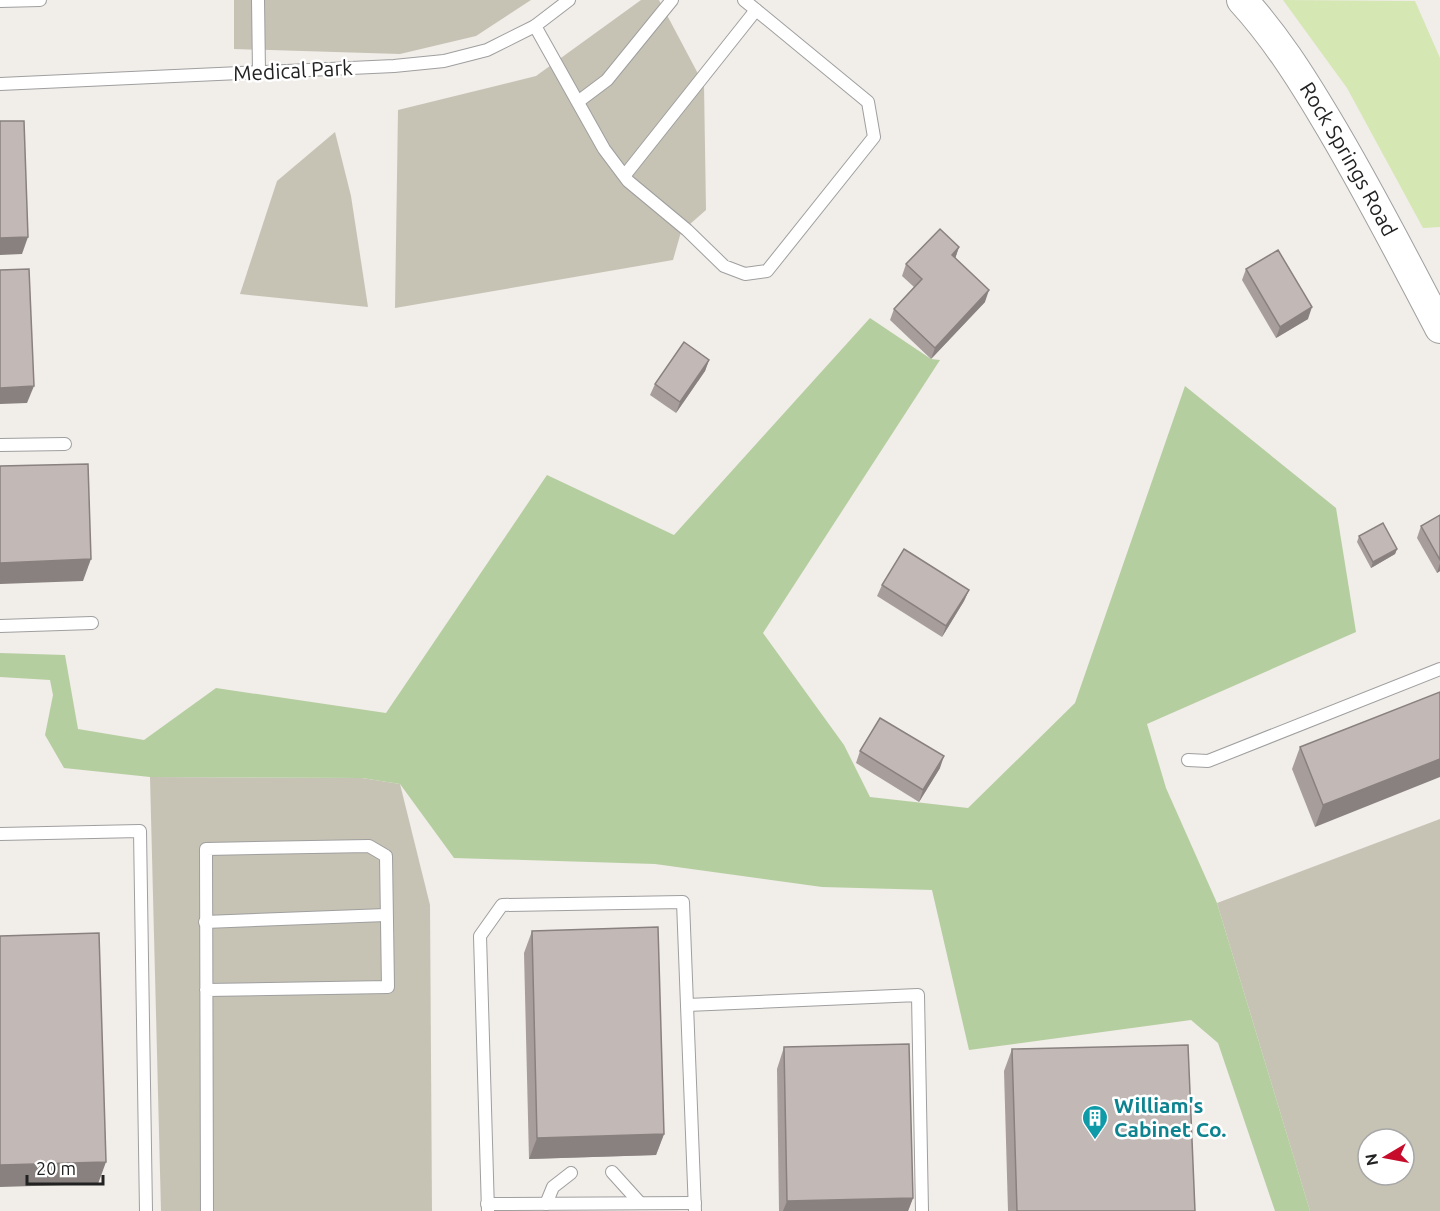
<svg xmlns="http://www.w3.org/2000/svg" width="1440" height="1211" font-family="Ubuntu,sans-serif">
  <rect width="100%" height="100%" fill="#f1ede9"/>
  <g fill="#c6c3b5" fill-rule="evenodd">
    <polygon points="234,0 531,0 476,36 400,54 234,49"/>
    <polygon points="641,0 659,0 704,85 706,210 681,232 673,260 395,308 398,110 536,76"/>
    <polygon points="335,132 351,196 368,307 240,294 277,181"/>
    <polygon points="150,777 362,778 400,784 430,905 432,1211 161,1211"/>
    <path d="M 1440,819 L 1440,1211 L 1310,1211 L 1217,903 ZM 1368,1139 L 1404,1139 L 1404,1175 L 1368,1175 Z"/>
  </g>
  <polygon fill="#d5e7b3" points="1283,0 1415,1 1440,58 1440,227 1423,228 1347,88"/>
  <polygon fill="#b5cea0" points="870,318 931,359 940,360 763,633 844,745 870,797 968,808 1075,703 1185,386 1336,508 1356,632 1147,724 1166,788 1217,903 1310,1211 1275,1211 1218,1043 1191,1020 969,1050 932,890 822,887 655,864 454,858 400,784 362,778 150,777 64,768 45,735 53,695 50,680 0,677 0,653 65,655 78,729 144,740 216,688 386,713 547,475 674,535"/>
  <g fill="none" stroke-linecap="round" stroke-linejoin="round">
    <defs>
      <g id="service">
        <polyline points="258,0 259,72"/>
        <polyline points="0,1 40,0"/>
        <polyline points="535,26 604,149 628,181 687,230 724,266 745,274 767,271 874,137 868,102 744,0"/>
        <polyline points="0,84 394,66 444,61 487,50 535,26 569,0"/>
        <polyline points="579,101 607,80 672,0"/>
        <polyline points="625,175 756,10"/>
        <polyline points="0,445 65,444"/>
        <polyline points="0,626 92,623"/>
        <polyline points="1188,760 1208,761 1440,669"/>
        <polyline points="0,834 140,831 146,1211"/>
        <polyline points="205,922 386,915"/>
        <polyline points="206,990 388,987 386,856 369,846 206,849 207,1211"/>
        <polyline points="687,1005 918,995 922,1211"/>
        <polyline points="612,1172 640,1203"/>
        <polyline points="487,1204 695,1203"/>
        <polyline points="546,1204 553,1187 571,1173"/>
        <polyline points="488,1211 480,936 502,905 683,902 695,1211"/>
      </g>
      <g id="tertiary">
        <path id="s1" d="M 1242,0 C 1275,36 1301,77 1326,119 C 1367,187 1403,258 1440,328"/>
      </g>
    </defs>
    <use href="#service" stroke="#9f9f9f" stroke-width="14"/>
    <use href="#tertiary" stroke="#9f9f9f" stroke-width="32"/>
    <use href="#service" stroke="#fff" stroke-width="12"/>
    <use href="#tertiary" stroke="#fff" stroke-width="30"/>
  </g>
  <g fill="#a79e9c">
    <polygon points="959,247 955,258 985,302 931,359 890,320 894,309 914,287 902,276 906,264"/>
    <polygon points="1246,269 1308,319 1276,338 1242,280"/>
    <polygon points="709,360 705,371 676,413 650,395 655,384"/>
    <polygon points="1440,515 1440,571 1437,573 1417,538 1421,526"/>
    <polygon points="1359,536 1397,549 1395,554 1371,568 1357,542"/>
    <polygon points="882,585 969,590 964,601 942,637 877,596"/>
    <polygon points="1440,692 1315,827 1292,769 1300,747"/>
    <polygon points="860,751 940,768 919,802 856,763"/>
    <polygon points="532,931 664,1134 656,1155 529,1159 524,953"/>
    <polygon points="784,1047 913,1198 908,1211 779,1211 777,1069"/>
    <polygon points="1012,1049 1195,1211 1008,1211 1004,1071"/>
  </g>
  <g fill="#88817f">
    <polygon points="28,237 22,254 0,255 0,238"/>
    <polygon points="959,247 955,259 952,255"/>
    <polygon points="989,290 985,302 931,359 935,348"/>
    <polygon points="1312,307 1308,319 1276,338 1280,327"/>
    <polygon points="709,360 705,371 676,413 680,402"/>
    <polygon points="34,386 27,403 0,404 0,388"/>
    <polygon points="1397,549 1395,554 1371,568 1373,562"/>
    <polygon points="91,559 83,581 0,584 0,563"/>
    <polygon points="1440,563 1440,571 1437,573"/>
    <polygon points="969,590 964,601 942,637 946,626"/>
    <polygon points="944,756 940,768 919,802 923,790"/>
    <polygon points="1440,759 1440,777 1315,827 1323,805"/>
    <polygon points="664,1134 656,1155 529,1159 537,1138"/>
    <polygon points="106,1162 98,1184 0,1187 0,1165"/>
    <polygon points="913,1198 908,1211 783,1211 787,1201"/>
  </g>
  <g fill="#c2b8b5" stroke="#88817f" stroke-width="1.5">
    <polygon points="0,121 24,121 28,237 0,238"/>
    <polygon points="940,229 959,247 952,255 989,290 935,348 894,309 922,279 906,264"/>
    <polygon points="1278,250 1312,307 1280,327 1246,269"/>
    <polygon points="29,269 34,386 0,388 0,270"/>
    <polygon points="684,342 709,360 680,402 655,384"/>
    <polygon points="88,464 91,559 0,563 0,466"/>
    <polygon points="1440,515 1440,560 1421,526"/>
    <polygon points="1383,523 1397,549 1373,562 1359,536"/>
    <polygon points="904,549 969,590 946,626 882,585"/>
    <polygon points="1440,692 1440,759 1323,805 1300,747"/>
    <polygon points="880,718 944,756 923,790 860,751"/>
    <polygon points="658,927 664,1134 537,1138 532,931"/>
    <polygon points="99,933 106,1162 0,1165 0,936"/>
    <polygon points="909,1044 913,1198 787,1201 784,1047"/>
    <polygon points="1188,1045 1195,1211 1017,1211 1012,1049"/>
  </g>
  <defs>
    <symbol id="building-pin" viewBox="-11 -11 22 30"><path d="M0 17L-7.5 6A9.5 9.5 0 1 1 7.5 6Z" fill="#0f9aa8" stroke="#fff"/><path d="M-4-6H4V6H1V3H-1V6H-4ZM-2.5-4.3h1.7v1.8h-1.7ZM.8-4.3h1.7v1.8H.8ZM-2.5-1h1.7V.8h-1.7ZM.8-1h1.7V.8H.8Z" fill="#fff"/></symbol>
  </defs>
  <g fill-rule="evenodd">
    <use href="#building-pin" x="1080" y="1103" width="30" height="40"/>
  </g>
  <g text-anchor="middle" stroke-width="5" stroke-linejoin="round" paint-order="stroke">
    <g font-size="21" fill="#222" stroke="#fff">
      <text transform="translate(293 71) rotate(-3)" y="7">Medical Park</text>
      <text dy="7" stroke="none"><textPath href="#s1" startOffset="192">Rock Springs Road</textPath></text>
    </g>
    <g font-size="21" font-weight="bold" fill="#0d838f" stroke="#fff" text-anchor="start">
      <text x="1114" y="1113">William's<tspan x="1114" dy="24">Cabinet Co.</tspan></text>
    </g>
  </g>
  <g transform="translate(1386 1157) rotate(260)"><circle r="28" fill="#ffffff" stroke="#a7a7a7" stroke-width="1.5"/>
  <path d="M0-4.5L10 22L0 15L-10 22Z" fill="#c70c2b"/>
  <text y="-9" font-size="16" font-weight="bold" text-anchor="middle" fill="#222222">N</text>
  </g>
  <path d="M27 1175v9h76v-9" fill="none" stroke="#222222" stroke-width="3"/>
  <text x="36" y="1175" font-size="18" fill="#222222" stroke="#ffffff" stroke-width="4.5" paint-order="stroke">20 m</text>
</svg>
